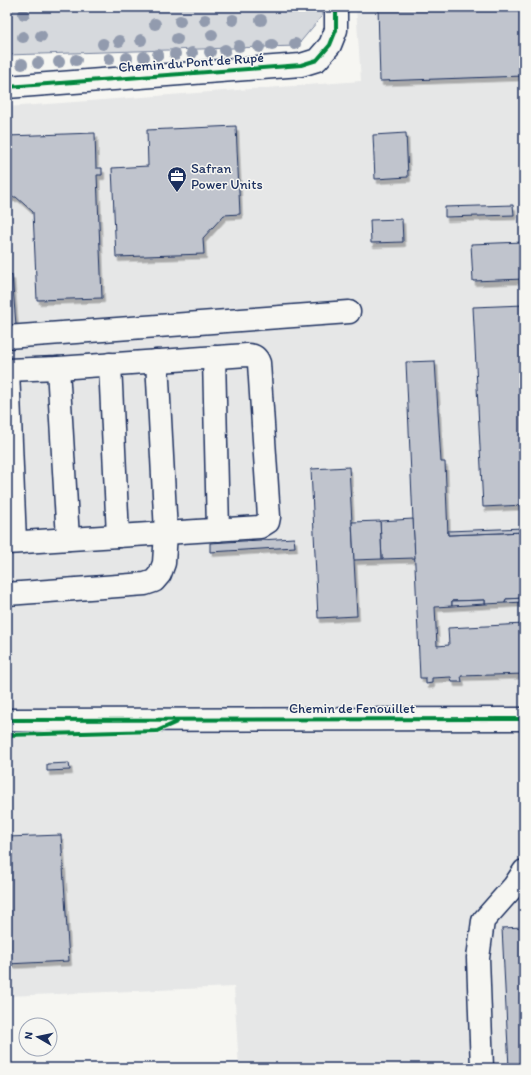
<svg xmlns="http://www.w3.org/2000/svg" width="531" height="1075" font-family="Itim,sans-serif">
  <defs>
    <filter id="shadow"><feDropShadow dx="2.5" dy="4.5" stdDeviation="0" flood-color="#0004"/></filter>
  </defs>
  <rect width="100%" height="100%" fill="#f6f6f2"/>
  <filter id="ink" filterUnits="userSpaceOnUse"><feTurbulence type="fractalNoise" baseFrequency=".025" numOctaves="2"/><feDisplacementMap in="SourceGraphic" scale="8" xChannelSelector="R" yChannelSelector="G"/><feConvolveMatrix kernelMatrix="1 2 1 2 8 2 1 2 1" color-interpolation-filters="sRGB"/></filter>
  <g filter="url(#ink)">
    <polygon fill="#e6e7e7" points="356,7 524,7 524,1068 239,1068 234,987 7,996 7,107 361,81"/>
    <polygon fill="#d6d9dd" stroke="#78849e" points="7,7 322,7 322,16 297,46 7,55"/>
    <g fill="#c0c4cd" stroke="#1b2f5e" filter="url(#shadow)">
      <polygon points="378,7 524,7 524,76 380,81"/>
      <polygon points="236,126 240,214 224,215 203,238 204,254 116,257 112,168 148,166 147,130"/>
      <polygon points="95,133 96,168 102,168 102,175 97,175 102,298 37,300 33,212 16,197 7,197 7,136"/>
      <polygon points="406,133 408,177 375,179 373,135"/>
      <polygon points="513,205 514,215 445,217 445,207"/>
      <polygon points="402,219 403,242 371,243 370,220"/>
      <polygon points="524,242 524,279 473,281 471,244"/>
      <polygon points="12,275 16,325 7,326 7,276"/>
      <polygon points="524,305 524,505 483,507 473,307"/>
      <polygon points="435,361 441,462 445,462 448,535 524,532 524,598 506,599 505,603 485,604 485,600 452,601 452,606 435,607 437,646 449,645 448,628 524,624 524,674 461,676 462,682 452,682 451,677 432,678 432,683 426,684 426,678 420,678 406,362"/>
      <polygon points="349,467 357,616 318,618 311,469"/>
      <polygon points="413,519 415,558 382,559 380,521"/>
      <polygon points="380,521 382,559 354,560 352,522"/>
      <polygon points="524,528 524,532 448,535 448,531"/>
      <polygon points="294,538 295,547 210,552 210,543"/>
      <polygon points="524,598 524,602 505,603 506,599"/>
      <polygon points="485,600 485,604 452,606 452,601"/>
      <polygon points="69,763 70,770 47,771 47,764"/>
      <polygon points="61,835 69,961 7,964 7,837"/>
      <polygon points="524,927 524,1068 509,1068 502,928"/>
    </g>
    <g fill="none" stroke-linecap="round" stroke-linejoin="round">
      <defs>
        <g id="minor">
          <polyline points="7,87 301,65 317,60 330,45 336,30 336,7"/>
          <polyline points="7,337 349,312"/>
          <polyline points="214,357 218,530"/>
          <polyline points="110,364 118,536"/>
          <polyline points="58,368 68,539"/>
          <path d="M 7,370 L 58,368 L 247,355 C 254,355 257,357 259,363 L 269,517 L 268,522 L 260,527 L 7,543"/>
          <polyline points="8,370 15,542"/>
          <polyline points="7,594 145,584 154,581 160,574 164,563 166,533 157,361"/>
          <polyline points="7,720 524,719"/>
          <polyline points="482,1068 478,958 483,921 514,886 524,871"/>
        </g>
      </defs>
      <use href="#minor" stroke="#1b2f5e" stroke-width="25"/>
      <use href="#minor" stroke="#f6f6f2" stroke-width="22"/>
      <defs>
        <g id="cycleway">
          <polyline points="7,87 301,65 317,60 330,45 336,30 336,7"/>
          <polyline points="7,720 524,719"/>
          <polyline points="7,735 157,731 177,722"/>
        </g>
      </defs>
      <use href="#cycleway" stroke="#f6f6f2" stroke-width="6"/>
      <use href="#cycleway" stroke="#00873e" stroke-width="4"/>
    </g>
    <g fill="#929bae">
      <circle cx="24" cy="14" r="6"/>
      <circle cx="205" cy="20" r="6"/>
      <circle cx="233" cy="20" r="6"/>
      <circle cx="261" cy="20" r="6"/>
      <circle cx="180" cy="21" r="6"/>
      <circle cx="155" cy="24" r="6"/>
      <circle cx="212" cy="35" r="6"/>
      <circle cx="41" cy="36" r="6"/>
      <circle cx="23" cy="37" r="6"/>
      <circle cx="177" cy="39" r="6"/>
      <circle cx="141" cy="40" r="6"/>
      <circle cx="119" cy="41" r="6"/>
      <circle cx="103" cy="44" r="6"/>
      <circle cx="295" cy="44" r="6"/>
      <circle cx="272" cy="45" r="6"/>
      <circle cx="239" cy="46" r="6"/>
      <circle cx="259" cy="47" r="6"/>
      <circle cx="225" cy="50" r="6"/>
      <circle cx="210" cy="52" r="6"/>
      <circle cx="192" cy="53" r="6"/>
      <circle cx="175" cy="54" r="6"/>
      <circle cx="158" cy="55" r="6"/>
      <circle cx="144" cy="57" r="6"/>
      <circle cx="127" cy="58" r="6"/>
      <circle cx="109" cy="59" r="6"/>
      <circle cx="76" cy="60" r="6"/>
      <circle cx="59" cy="62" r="6"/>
      <circle cx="38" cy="63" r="6"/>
      <circle cx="22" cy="64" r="6"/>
    </g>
  </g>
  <defs>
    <symbol id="office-pin" viewBox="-11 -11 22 30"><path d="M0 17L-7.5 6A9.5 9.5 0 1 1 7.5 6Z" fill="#1b2f5e" stroke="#f6f6f2"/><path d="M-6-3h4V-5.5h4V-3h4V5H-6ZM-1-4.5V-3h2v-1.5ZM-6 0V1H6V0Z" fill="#fff"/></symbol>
  </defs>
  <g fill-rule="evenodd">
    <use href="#office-pin" x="166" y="165" width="22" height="30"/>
  </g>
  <g text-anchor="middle" stroke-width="3" stroke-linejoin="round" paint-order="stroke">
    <g font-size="14" fill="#1b2f5e" stroke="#f6f6f2">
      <text transform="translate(191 62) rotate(-4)" y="5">Chemin du Pont de Rupé</text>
      <text x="352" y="713">Chemin de Fenouillet</text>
    </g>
    <g font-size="14" fill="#1b2f5e" stroke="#f6f6f2" text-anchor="start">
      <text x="191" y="173">Safran<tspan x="191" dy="16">Power Units</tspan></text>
    </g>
  </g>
  <rect width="531" height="1075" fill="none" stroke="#f6f6f2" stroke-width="24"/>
  <rect x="12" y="12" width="507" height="1051" fill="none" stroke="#1b2f5e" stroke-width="1.5" filter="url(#ink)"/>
  <g transform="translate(38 1037) rotate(279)"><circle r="19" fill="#f6f6f2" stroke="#9ea6b7"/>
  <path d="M0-3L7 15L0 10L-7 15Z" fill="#1b2f5e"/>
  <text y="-6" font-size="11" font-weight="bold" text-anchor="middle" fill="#1b2f5e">N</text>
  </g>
</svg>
